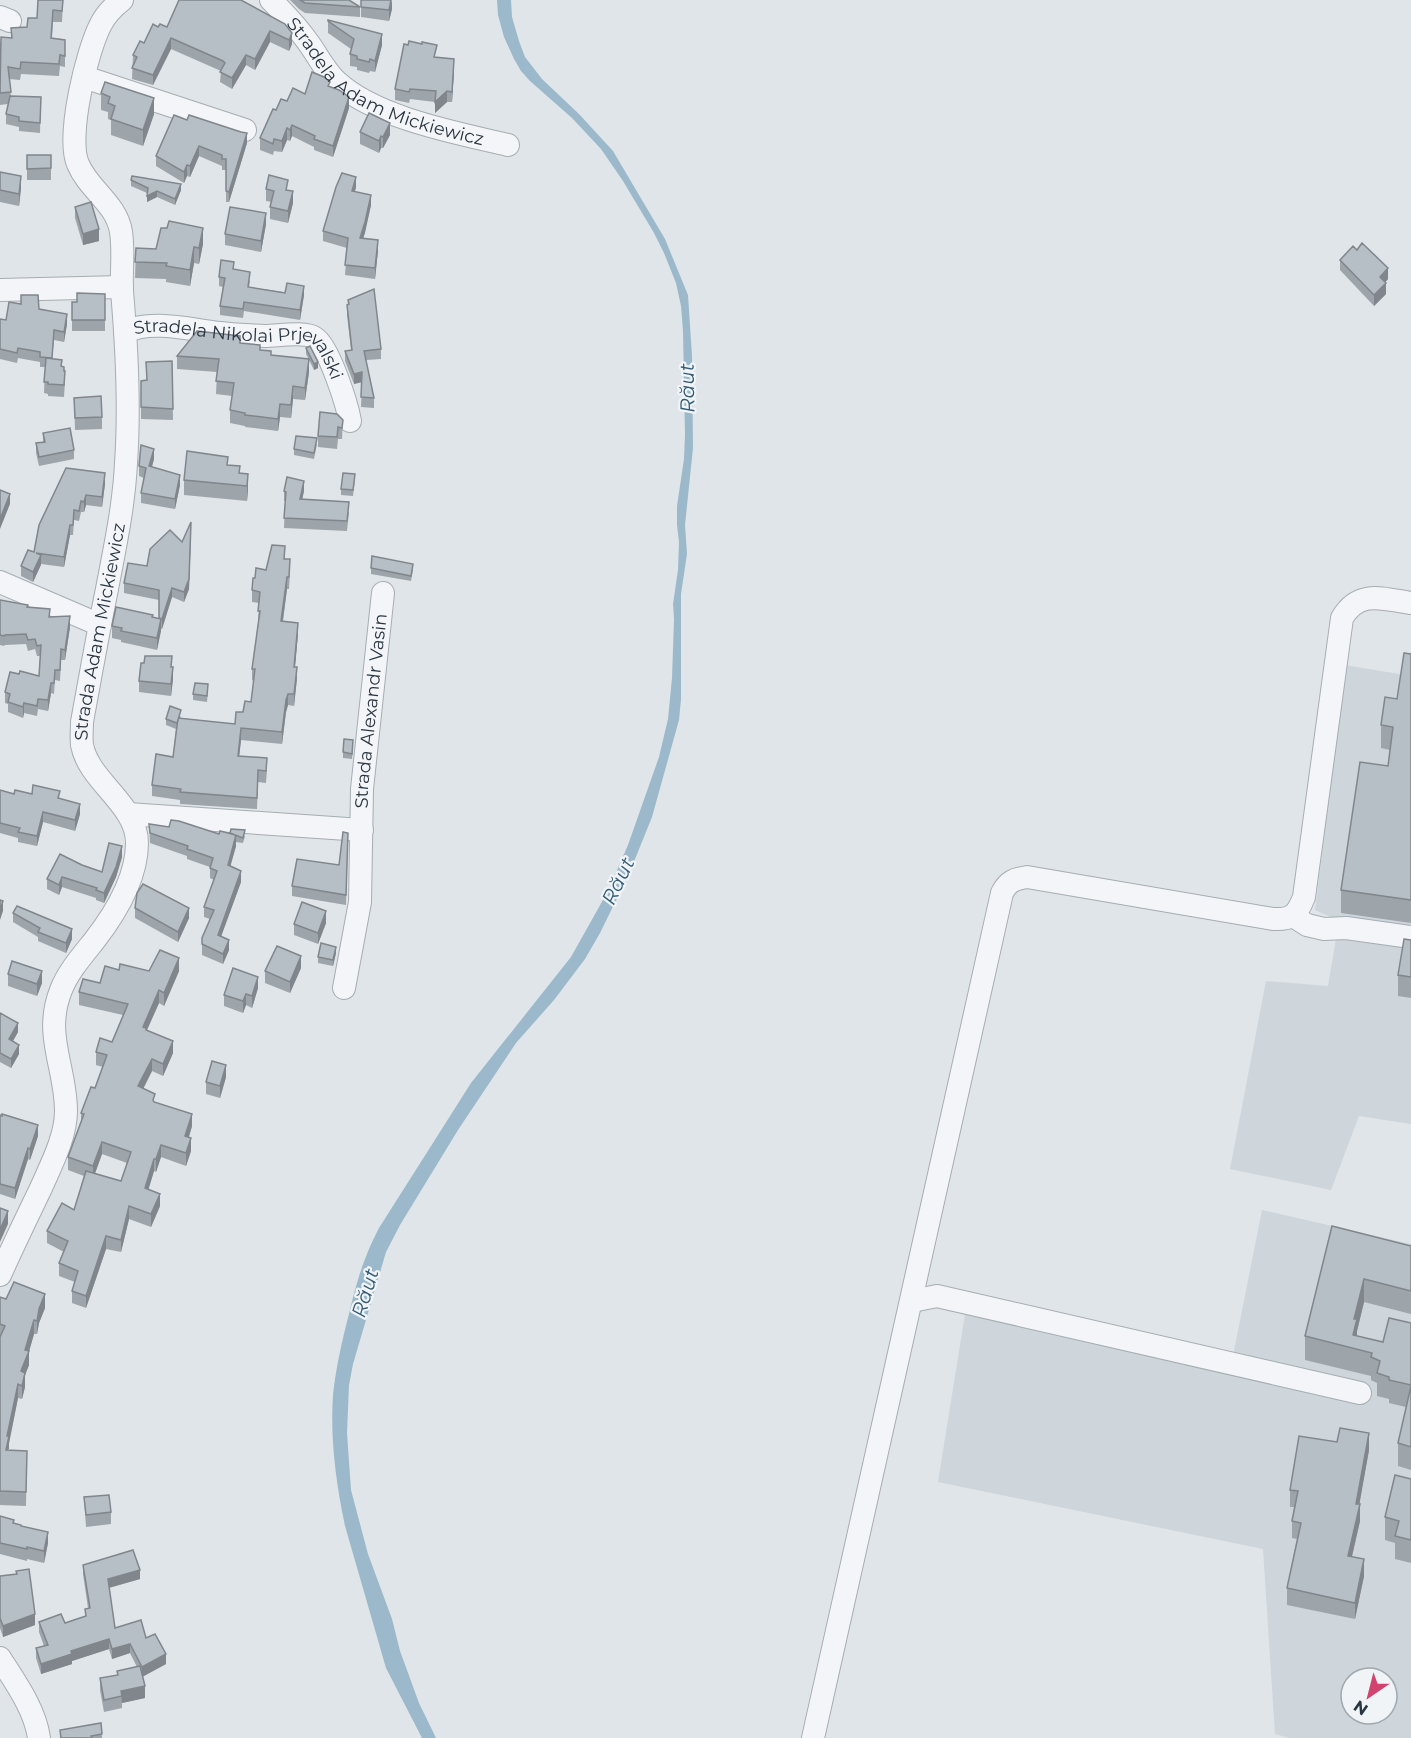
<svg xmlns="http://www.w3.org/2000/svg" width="1411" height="1738" font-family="Montserrat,sans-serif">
  <rect width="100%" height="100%" fill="#e0e5e9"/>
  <g fill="#ced5db" fill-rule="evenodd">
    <polygon points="1345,665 1411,676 1411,1124 1359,1116 1331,1190 1230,1169 1266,981 1328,986 1339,921 1315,910"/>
    <path d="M 1262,1210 L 1411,1244 L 1411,1738 L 1289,1738 L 1275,1734 L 1263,1549 L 938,1482 L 965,1314 L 1230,1371 ZM 1351,1678 L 1387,1678 L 1387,1714 L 1351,1714 Z"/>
  </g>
  <path fill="#9bb9ca" d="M 497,0 L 511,0 L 512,17 L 519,41 L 525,57 L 542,79 L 579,114 L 613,151 L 665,239 L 688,295 L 692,356 L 693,448 L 685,525 L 687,554 L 681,594 L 681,699 L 679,720 L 652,817 L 629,874 L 600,933 L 585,959 L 554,1000 L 516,1043 L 458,1130 L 400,1225 L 386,1252 L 353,1364 L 349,1385 L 347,1433 L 351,1490 L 368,1554 L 392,1619 L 400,1651 L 419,1703 L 436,1738 L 422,1738 L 386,1668 L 345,1526 C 336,1483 330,1439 333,1395 C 336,1367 342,1341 349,1314 C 357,1281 363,1259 379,1228 L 471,1083 L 571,957 L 608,891 L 628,845 L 659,757 L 668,719 L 672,678 L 674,619 L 673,604 L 678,570 L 679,542 L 677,525 L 677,506 L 684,459 L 685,435 L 683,331 L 681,306 L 676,283 L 664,253 L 654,233 L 623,181 L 601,149 L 572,118 L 530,81 L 521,71 L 514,59 L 504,37 L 498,15 Z"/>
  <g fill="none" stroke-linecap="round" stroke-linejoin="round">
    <defs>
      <g id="minor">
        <path id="s1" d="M 271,0 C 285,14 299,29 310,45 C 319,58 326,72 337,82 C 376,118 457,133 508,145"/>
        <polyline points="0,17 10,21"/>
        <polyline points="84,77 245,130"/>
        <polyline points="0,290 122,287"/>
        <path id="s2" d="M 125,332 C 152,319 191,330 220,333 C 235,335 250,335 265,336 C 278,336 305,331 315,338 C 329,347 347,404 350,421"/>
        <polyline points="0,582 100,625"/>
        <polyline points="128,814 362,830"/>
        <polyline points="1293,916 1307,925 1324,929 1346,928 1411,937"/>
        <path id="s3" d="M 344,988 L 360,902 L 362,789 L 383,593"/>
        <path id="s4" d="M 0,1275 C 13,1246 27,1217 41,1188 C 51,1165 66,1137 66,1111 C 66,1067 43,1035 61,990 C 68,972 82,956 94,941 C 115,914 137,878 137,843 C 137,804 89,782 82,745 C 81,738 82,729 82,722 C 90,678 98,633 107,589 C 115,547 124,505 126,463 C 130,406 127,349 122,291 C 121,272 124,252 121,232 C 117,204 88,189 78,164 C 66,137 87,50 101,24 C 106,14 113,7 122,0"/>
        <polyline points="912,1301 937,1296 1360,1393"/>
        <path d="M 0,1658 C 15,1682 35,1709 39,1738"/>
        <path d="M 813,1738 L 1002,893 C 1008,881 1015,879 1027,877 L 1273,919 C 1292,920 1297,915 1304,897 L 1342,618 C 1359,589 1383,599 1411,603"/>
      </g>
    </defs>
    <use href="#minor" stroke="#a5adb3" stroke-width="24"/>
    <use href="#minor" stroke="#f3f5f8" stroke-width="22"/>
  </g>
  <g fill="#9da4aa" fill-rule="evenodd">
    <polygon points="38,0 63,0 62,22 53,22 52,38 65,40 65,67 60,66 59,76 21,74 20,80 9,79 11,96 41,97 40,133 19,131 19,127 6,124 6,114 8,104 0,105 0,42 11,38 11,28 27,27 37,18"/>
    <polygon points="290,0 349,0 360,7 360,17 305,13 299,9"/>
    <polygon points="361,7 392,9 389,21 361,17"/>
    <polygon points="328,21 382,45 375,72 370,71 369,73 357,70 357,67 350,66 350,54 351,49 328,33"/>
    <polygon points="285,24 292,44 289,51 270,42 255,70 246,65 232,89 220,82 221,71 171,49 153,85 132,79 133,55 158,27"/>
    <polygon points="436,58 454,70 452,102 447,102 435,113 435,102 410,99 409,103 395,100 395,89"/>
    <polygon points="330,87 349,108 333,157 314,150 314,147 292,136 290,141 287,140 282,152 274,151 273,155 260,150 260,138 276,110 287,101 305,94"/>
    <polygon points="101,93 154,114 143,146 111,135 111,120 108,119 108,112 101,110"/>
    <polygon points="174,115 247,143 229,202 226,202 226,170 222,170 222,166 199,156 190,177 187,176 184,183 156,166 156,156"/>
    <polygon points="360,132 390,135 383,148 381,148 379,153 360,144"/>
    <rect x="27" y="155" width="24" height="25"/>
    <polygon points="0,172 21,188 19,206 0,202"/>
    <polygon points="131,180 181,190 175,205 157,197 147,202 147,193 131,186"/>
    <polygon points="356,187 355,192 371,205 363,239 378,251 375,279 345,275 347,248 323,241 323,231"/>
    <polygon points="266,189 288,190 293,203 288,223 270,219 270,207 272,202 266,201"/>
    <polygon points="75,207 99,241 83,245 75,218"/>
    <polygon points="266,224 261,252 225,245 225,234"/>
    <polygon points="203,244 199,264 194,263 190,286 166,282 166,279 135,278 136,248 156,249"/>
    <polygon points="1357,250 1388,279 1385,282 1386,294 1374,306 1340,270 1340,260"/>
    <polygon points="234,269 250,281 249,287 304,295 300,320 244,311 243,318 220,315 220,306 223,287 219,286 219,277"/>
    <polygon points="105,294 105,331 72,331 72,302 77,302"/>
    <polygon points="348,300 381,349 381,359 366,360 374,398 374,408 361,407 362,382 354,384 345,361 345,351 351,350 347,315"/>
    <polygon points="39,309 67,324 64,342 54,340 52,359 62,367 64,371 65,382 64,397 48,396 48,394 44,393 45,367 40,367 40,362 18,358 17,363 0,359 0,319 6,320"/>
    <polygon points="240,343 260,350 309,372 305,400 293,399 291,418 280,417 278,431 245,427 245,426 230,423 230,410 232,396 216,394 217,372 177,369 177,356"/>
    <polygon points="306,348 318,368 314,370 306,354"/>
    <polygon points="172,361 173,420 141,419 141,381 147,380"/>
    <polygon points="74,398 102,417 102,429 75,430"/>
    <polygon points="343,420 342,439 338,439 337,449 318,447 318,436"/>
    <polygon points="43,433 74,450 74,459 39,466 36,453 36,443 43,442"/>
    <polygon points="317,444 314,459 294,455 294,449"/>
    <polygon points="154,459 152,467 180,485 175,509 141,503 141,493 144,478 139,476 139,466"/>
    <polygon points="228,465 240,473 248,489 247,501 184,495 184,480"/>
    <polygon points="355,480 353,496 341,495 341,489"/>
    <polygon points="105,484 102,507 86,505 84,512 81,512 79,521 74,520 73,535 70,535 64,567 41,564 33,582 21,576 21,566 34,552 39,525"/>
    <polygon points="284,491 304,491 302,500 349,512 347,531 284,528 285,501 284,501"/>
    <polygon points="191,531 189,589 184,602 172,597 162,629 161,629 157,650 121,642 121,640 112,638 112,626 159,618 159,600 124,593 124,583 182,542"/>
    <polygon points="285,559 290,571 289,589 287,589 283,621 298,634 295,667 297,678 294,706 288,705 286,712 282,744 241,740 239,756 267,770 266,783 258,782 257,809 180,804 180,800 152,796 152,785 173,757 176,729 166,725 166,719 181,716 180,718 235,724 251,702 254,681 252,680 252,669 258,623 259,603 252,602 252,590 255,578 266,570"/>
    <polygon points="371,568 413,570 411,581 371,574"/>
    <polygon points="0,600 28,607 50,617 70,627 65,660 61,660 60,681 55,680 54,694 51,693 48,711 38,709 37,716 24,713 23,718 8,712 8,704 5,703 5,692 19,674 39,676 40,656 37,656 35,649 28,651 26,644 5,645 4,646 0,645"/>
    <polygon points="1411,654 1411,923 1341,913 1341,890 1388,766 1390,750 1381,748 1381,725 1397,699"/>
    <polygon points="172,667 173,679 171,696 139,692 139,681"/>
    <polygon points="208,690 207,702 193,700 193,694"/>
    <polygon points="353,746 352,759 343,758 343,752"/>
    <polygon points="0,790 14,794 32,794 60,798 80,814 75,831 43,822 37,846 18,842 18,838 0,833"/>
    <polygon points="149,824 219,834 230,833 245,836 243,843 236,842 236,846 230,866 241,882 221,936 229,950 223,964 202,955 202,944 210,919 204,917 204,907 214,880 210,878 210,867 187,859 187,856 150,843"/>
    <polygon points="348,833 346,905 292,896 292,886 339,865"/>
    <polygon points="122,857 116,877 104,903 96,900 96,898 62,887 59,895 47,889 47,879 82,865 102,872"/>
    <polygon points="135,908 189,918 178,942 135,918"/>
    <polygon points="13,913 72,939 66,953 38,941 38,937 13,922"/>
    <polygon points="326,923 318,944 294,935 294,924"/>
    <polygon points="1411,940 1411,998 1398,996 1398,975"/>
    <polygon points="336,953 333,966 318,963 318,957"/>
    <polygon points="301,968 290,993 265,983 265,971"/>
    <path d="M 119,970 L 179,971 L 164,1006 L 159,1003 L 147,1030 L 173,1053 L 163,1076 L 152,1071 L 143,1089 L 155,1102 L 192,1126 L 189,1137 L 191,1151 L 186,1166 L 161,1157 L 156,1172 L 154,1171 L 148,1190 L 160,1206 L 151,1227 L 129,1219 L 121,1252 L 106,1249 L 86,1308 L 72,1303 L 72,1291 L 75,1282 L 59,1276 L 59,1263 L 64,1252 L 47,1243 L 47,1231 L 74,1210 L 84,1176 L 68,1170 L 68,1157 L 81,1121 L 81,1113 L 95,1088 L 103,1067 L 96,1065 L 96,1052 L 112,1042 L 123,1015 L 79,1005 L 79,992 L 100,983 ZM 102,1154 L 127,1163 L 121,1181 L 95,1173 Z"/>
    <polygon points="8,974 42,983 37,996 8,986"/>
    <polygon points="258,988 252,1008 246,1005 243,1013 224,1006 224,995"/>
    <polygon points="0,1013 18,1032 13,1041 19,1054 11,1068 0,1062"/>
    <polygon points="226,1077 220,1098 206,1094 206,1082"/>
    <polygon points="0,1115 38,1136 30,1160 28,1159 15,1199 0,1194"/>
    <polygon points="1332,1226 1411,1246 1411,1314 1364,1302 1357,1331 1357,1336 1383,1342 1411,1323 1411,1470 1398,1466 1398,1443 1406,1407 1389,1403 1389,1399 1377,1396 1377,1383 1371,1380 1371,1376 1305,1360 1305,1336"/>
    <polygon points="0,1297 6,1299 45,1308 39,1323 37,1334 34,1334 29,1351 29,1365 25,1375 25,1387 22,1399 18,1398 9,1443 8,1450 27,1451 26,1506 0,1505"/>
    <polygon points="1369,1450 1359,1504 1360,1521 1352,1557 1364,1576 1355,1619 1287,1605 1287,1588 1297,1539 1292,1538 1292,1521 1294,1507 1290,1507 1290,1490"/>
    <polygon points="1411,1479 1411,1563 1395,1559 1395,1543 1385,1540 1385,1517"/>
    <polygon points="84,1497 111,1512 111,1524 86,1527"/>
    <polygon points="0,1516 21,1526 48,1543 44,1563 27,1559 27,1561 0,1554"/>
    <polygon points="83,1565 140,1579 109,1588 115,1628 146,1638 166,1664 142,1677 145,1698 122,1703 122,1708 104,1712 100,1690 100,1678 117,1675 117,1671 137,1667 130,1653 112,1659 109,1649 72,1661 72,1664 41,1674 36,1658 36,1648 44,1646 39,1632 39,1622 65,1623 85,1616 85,1609 88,1608 83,1574"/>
    <polygon points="0,1576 35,1625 3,1637 0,1628"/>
    <polygon points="101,1723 102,1738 60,1738 60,1730"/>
  </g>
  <g fill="#80868b">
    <polygon points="392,0 392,9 389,21 389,10"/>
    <polygon points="270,31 270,42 255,70 255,59"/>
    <polygon points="292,33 292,44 289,51 289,40"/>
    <polygon points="382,34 382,45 375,72 375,61"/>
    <polygon points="171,38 171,49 153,85 153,75"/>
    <polygon points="246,55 246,65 232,89 232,78"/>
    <polygon points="454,59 454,70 452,102 452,92"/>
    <polygon points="447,91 447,102 435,113 435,102"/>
    <polygon points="349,97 349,108 333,157 333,146"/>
    <polygon points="154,98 154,114 143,146 143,130"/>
    <polygon points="390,123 390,135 383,148 383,137"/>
    <polygon points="292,125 292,136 290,141 290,130"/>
    <polygon points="287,128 287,140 282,152 282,141"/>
    <polygon points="247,133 247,143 229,202 229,192"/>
    <polygon points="381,136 381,148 379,153 379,141"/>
    <polygon points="199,146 199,156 190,177 190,166"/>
    <polygon points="187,165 187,176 184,183 184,172"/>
    <polygon points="21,176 21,188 19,206 19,194"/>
    <polygon points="356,177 356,187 352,201 352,191"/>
    <polygon points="181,184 181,190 175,205 175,199"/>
    <polygon points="157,191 157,197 147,202 147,196"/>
    <polygon points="293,191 293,203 288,223 288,211"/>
    <polygon points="371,195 371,205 365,233 360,248 360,238"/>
    <polygon points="266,213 266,224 261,252 261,241"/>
    <polygon points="203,228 203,244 199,264 199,248"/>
    <polygon points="99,229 99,241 83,245 83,234"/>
    <polygon points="378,240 378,251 375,279 375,268"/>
    <polygon points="194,247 194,263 190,286 190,270"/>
    <polygon points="1388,268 1388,279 1380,288 1380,277"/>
    <polygon points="1386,283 1386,294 1374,306 1374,295"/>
    <polygon points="304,286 304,295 300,320 300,310"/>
    <polygon points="67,314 67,324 64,342 64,332"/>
    <polygon points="309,359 309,372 305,400 305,388"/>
    <polygon points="318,362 318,368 314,370 314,364"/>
    <polygon points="362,372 362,382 354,384 354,374"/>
    <polygon points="293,386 293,399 291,418 291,405"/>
    <polygon points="280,404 280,417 278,431 278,419"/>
    <polygon points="154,449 154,459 149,476 149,466"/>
    <polygon points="105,473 105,484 102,507 102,497"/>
    <polygon points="248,474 248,489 247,501 247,486"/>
    <polygon points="180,475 180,485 175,509 175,499"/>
    <polygon points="304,481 304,491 300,509 300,499"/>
    <polygon points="10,494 10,504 0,529 0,519"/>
    <polygon points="86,495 86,505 84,512 84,502"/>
    <polygon points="70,525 70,535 64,567 64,557"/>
    <polygon points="191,531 189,589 184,602 184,592"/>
    <polygon points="41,555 41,565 33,582 33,572"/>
    <polygon points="287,577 287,589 281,633 281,621"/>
    <polygon points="172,588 172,597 162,629 162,619"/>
    <polygon points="70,616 70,627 65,660 65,650"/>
    <polygon points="161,619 161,631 157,650 157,638"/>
    <polygon points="298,623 298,634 294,678 294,667"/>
    <polygon points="173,667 173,679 171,696 171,684"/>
    <polygon points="297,667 297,678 294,706 294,694"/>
    <polygon points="51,683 51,693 48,711 48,700"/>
    <polygon points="288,694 288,705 286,712 282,744 282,732 286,700"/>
    <polygon points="24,703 24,713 23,718 23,707"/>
    <polygon points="241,728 241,740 238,768 238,756"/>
    <polygon points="80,804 80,814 75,831 75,820"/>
    <polygon points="43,812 43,822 37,846 37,836"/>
    <polygon points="236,835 236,846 228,875 228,865"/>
    <polygon points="122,846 122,857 116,877 104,903 104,893"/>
    <polygon points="241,871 241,882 218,945 218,935"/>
    <polygon points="62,877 62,887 59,895 59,885"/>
    <polygon points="3,901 3,911 0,920 0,910"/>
    <polygon points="189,908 189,918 178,942 178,932"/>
    <polygon points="326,911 326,923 318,944 318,933"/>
    <polygon points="72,929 72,939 66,953 66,943"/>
    <polygon points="229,940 229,950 223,964 223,954"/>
    <polygon points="336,947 336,953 333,966 333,960"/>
    <polygon points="301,956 301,968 290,993 290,982"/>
    <polygon points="179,958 179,971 164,1006 164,993"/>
    <polygon points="42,971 42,983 37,996 37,984"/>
    <polygon points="258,977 258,988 252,1008 252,996"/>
    <polygon points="159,990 159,1003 146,1032 143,1027"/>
    <polygon points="246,994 246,1005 243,1013 243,1001"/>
    <polygon points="18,1023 18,1032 9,1048 9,1039"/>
    <polygon points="173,1041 173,1053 163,1076 163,1064"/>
    <polygon points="19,1045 19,1054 11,1068 11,1059"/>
    <polygon points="152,1059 152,1071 138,1099 138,1086"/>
    <polygon points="226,1065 226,1077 220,1098 220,1086"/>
    <polygon points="192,1114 192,1126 185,1149 185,1136"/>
    <polygon points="38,1125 38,1136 30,1160 30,1149"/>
    <polygon points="191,1138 191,1151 186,1166 186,1153"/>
    <polygon points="102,1142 102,1154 93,1179 93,1166"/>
    <polygon points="161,1145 161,1157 156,1172 156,1159"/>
    <polygon points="28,1148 28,1159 15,1199 15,1188"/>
    <polygon points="154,1159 154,1171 145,1201 145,1188"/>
    <polygon points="160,1194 160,1206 151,1227 151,1214"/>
    <polygon points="129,1206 129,1219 121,1252 121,1240"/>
    <polygon points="8,1211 8,1224 0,1242 0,1230"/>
    <polygon points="106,1236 106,1249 86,1308 86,1296"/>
    <polygon points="1364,1279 1364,1302 1357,1331 1357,1342 1353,1348 1354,1319"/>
    <polygon points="45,1294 45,1308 39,1323 37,1334 37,1321 39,1309"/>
    <polygon points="34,1320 34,1334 28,1355 29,1351 29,1365 25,1375 25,1387 22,1399 22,1386 21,1371 25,1350"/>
    <polygon points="18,1384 18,1398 9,1443 9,1449 6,1450 7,1436"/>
    <polygon points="1369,1433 1369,1450 1358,1512 1360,1504 1360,1521 1348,1573 1348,1556 1356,1504"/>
    <polygon points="48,1532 48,1543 44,1563 44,1551"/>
    <polygon points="1364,1559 1364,1576 1355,1619 1355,1603"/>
    <polygon points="140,1570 140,1579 108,1588 108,1579"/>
    <polygon points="35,1614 35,1625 3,1637 3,1626"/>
    <polygon points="109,1639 109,1649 72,1661 72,1664 41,1674 41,1664 71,1651"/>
    <polygon points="130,1644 130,1653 112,1659 112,1649"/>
    <polygon points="166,1654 166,1664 142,1677 142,1667"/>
    <polygon points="145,1686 145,1698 122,1703 121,1691"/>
  </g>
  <g fill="#b7bfc6" stroke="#80868b" stroke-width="1.5">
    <polygon points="38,0 63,0 62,11 53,10 51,38 65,40 65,56 60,55 59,64 21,62 20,69 8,67 11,92 0,93 1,37 12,38 11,28 27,27 28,18 37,18"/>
    <polygon points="179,0 241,0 285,24 292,33 289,40 270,31 255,59 246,55 232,78 220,72 225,63 223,61 171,38 153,75 132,68 137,57 133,55 140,41 144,43 153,24 158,27 160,24 167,27"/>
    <polygon points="300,0 349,0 360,7 305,3"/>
    <polygon points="361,0 391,0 389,10 361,7"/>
    <polygon points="328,20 382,34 375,61 370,59 369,62 357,59 357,56 350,54 354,39 328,21"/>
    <polygon points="409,41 422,44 422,42 437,45 434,57 454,59 452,92 447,91 435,102 436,91 410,89 409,92 395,89 404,44 408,45"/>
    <polygon points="312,72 324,77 330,82 328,86 339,90 349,97 333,146 314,139 315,136 292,125 290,130 287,128 282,141 274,139 273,144 260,138 273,109 276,110 281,99 287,101 293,88 305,94"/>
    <polygon points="105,82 154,98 143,130 111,119 115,106 108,103 110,97 101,93"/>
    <polygon points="10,96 41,97 40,123 19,121 19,117 6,114"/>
    <polygon points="369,113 390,123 383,137 381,136 379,141 360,132"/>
    <polygon points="174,115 187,120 189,115 241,132 247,133 229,192 226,191 226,159 222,159 222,155 199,146 190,166 187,165 184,172 156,156"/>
    <polygon points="27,155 51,155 51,168 27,169"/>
    <polygon points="0,172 21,176 19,194 0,190"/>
    <polygon points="342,173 356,177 352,191 371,195 365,222 360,238 378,240 375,268 345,265 348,238 323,231 336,187"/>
    <polygon points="269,175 288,180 286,190 293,191 288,211 270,207 274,191 266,189"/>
    <polygon points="132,176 181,184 175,199 157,191 147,196 148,188 131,180"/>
    <polygon points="91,202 99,229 83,234 75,207"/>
    <polygon points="230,207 266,213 261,241 225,234"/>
    <polygon points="169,221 203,228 199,248 194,247 190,270 166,266 167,263 135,262 136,248 156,249 161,228 167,228"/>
    <polygon points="1362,243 1388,268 1380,277 1386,283 1374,295 1340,260 1353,246 1357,250"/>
    <polygon points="221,260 234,262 233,269 250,272 248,287 285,293 287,283 304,286 300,310 244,302 243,309 220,306 225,278 219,277"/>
    <polygon points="374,289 381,349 364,351 374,398 361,397 362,372 354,374 345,351 352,350 347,305 349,304 348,300"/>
    <polygon points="77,293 105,294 105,320 72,320 72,302 77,302"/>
    <polygon points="21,295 38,295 39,309 67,314 64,332 54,330 52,358 40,357 40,352 18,348 17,353 0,349 0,319 6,320 9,302 21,304"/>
    <polygon points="197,331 240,336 240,343 260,345 260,350 271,351 271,355 309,359 305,388 293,386 291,405 280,404 278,419 245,415 245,413 230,410 234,383 216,381 219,359 177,356"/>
    <polygon points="310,346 318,362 314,364 306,348"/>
    <polygon points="46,358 62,360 61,366 64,367 64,371 65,371 64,385 48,384 48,382 44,382"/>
    <polygon points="172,361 173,409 141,407 141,381 147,380 146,362"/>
    <polygon points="101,396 102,417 75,418 74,398"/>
    <polygon points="320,412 337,414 343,420 342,428 338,427 337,437 318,436"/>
    <polygon points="70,428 74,450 39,457 36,443 45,442 43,433"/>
    <polygon points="296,436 317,438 314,453 294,449"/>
    <polygon points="141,445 154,449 149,466 180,475 175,499 141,493 146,468 139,466"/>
    <polygon points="187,451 228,457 227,465 240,466 239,473 248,474 247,486 184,480"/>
    <polygon points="66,468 105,473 102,497 86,495 84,502 81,501 79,511 74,510 73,525 70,525 64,557 36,553 41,555 33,572 21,566 28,550 34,552 39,525"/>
    <polygon points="343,473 355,474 353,490 341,489"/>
    <polygon points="287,477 304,481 300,499 349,502 347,521 284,518 286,492 284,491"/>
    <polygon points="0,490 10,494 0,519"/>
    <polygon points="191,522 189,579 184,592 172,588 162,619 159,618 159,590 124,583 128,563 147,566 150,549 170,530 182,542"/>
    <polygon points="272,545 285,546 284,559 290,559 289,577 287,577 281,621 298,623 294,667 297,667 294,694 288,694 286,700 282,732 241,728 238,756 267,758 266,771 258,770 257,798 180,792 181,789 152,785 156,754 173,757 178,718 235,724 236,712 243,712 245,701 251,702 255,669 252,669 260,611 258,611 260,592 252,590 253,578 255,578 256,568 266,570"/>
    <polygon points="372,556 413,564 411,576 371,568"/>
    <polygon points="0,600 28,605 27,607 50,609 49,617 70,616 65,650 61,649 60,670 55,670 54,683 51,683 48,700 38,699 37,706 24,703 23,707 8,702 10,694 5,692 10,672 19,674 20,671 39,676 41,645 37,646 35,639 28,640 26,634 5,635 4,636 0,635"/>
    <polygon points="116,607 153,615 152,617 161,619 157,638 121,631 122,628 112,626"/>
    <polygon points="1404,653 1411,654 1411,900 1341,890 1360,762 1388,766 1393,727 1381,725 1385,697 1397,699"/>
    <polygon points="145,656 172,656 171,667 173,667 171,684 139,681 141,663 144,663"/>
    <polygon points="195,683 208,684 207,696 193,694"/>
    <polygon points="170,706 181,710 177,723 166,719"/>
    <polygon points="344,739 353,740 352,754 343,752"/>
    <polygon points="33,785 60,791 58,798 80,804 75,820 43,812 37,836 18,832 20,828 0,823 0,790 14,794 15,790 32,794"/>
    <polygon points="171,820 179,821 219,834 220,831 236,835 228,865 241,871 218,935 229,940 223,954 202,944 202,938 214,910 204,907 217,871 210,868 213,858 187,849 188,846 150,833 149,824 169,827"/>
    <polygon points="231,829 245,830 243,838 230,833"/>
    <polygon points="343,832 348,833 346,895 292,886 297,859 339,865"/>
    <polygon points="109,843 122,846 116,867 104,893 96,890 97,888 62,877 59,885 47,879 60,854 82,865 102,872"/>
    <polygon points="143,884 189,908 178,932 135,908 137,893"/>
    <polygon points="0,900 3,901 0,910"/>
    <polygon points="302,902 326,911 318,933 294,924"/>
    <polygon points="17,906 72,929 66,943 38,932 40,928 13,913"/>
    <polygon points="1404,939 1411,940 1411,977 1398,975"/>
    <polygon points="321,943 336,947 333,960 318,957"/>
    <polygon points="277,946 301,956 290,982 265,971"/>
    <polygon points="160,950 179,958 164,993 159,990 143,1027 146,1028 146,1030 173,1041 163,1064 152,1059 138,1086 155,1094 153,1100 154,1102 192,1114 185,1136 191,1138 186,1153 161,1145 156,1159 154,1159 145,1188 160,1194 151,1214 129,1206 121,1240 106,1236 86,1296 72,1291 78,1271 59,1263 68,1241 47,1231 62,1203 74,1210 86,1171 121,1181 131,1152 102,1142 93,1166 68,1157 84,1114 81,1113 91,1087 95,1088 107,1055 96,1052 100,1038 112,1042 128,1004 79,992 83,979 100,983 105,966 119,970 120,964 149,971"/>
    <polygon points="12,961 42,971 37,984 8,974"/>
    <polygon points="233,968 258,977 252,996 246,994 243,1001 224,995"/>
    <polygon points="0,1013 18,1023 9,1039 19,1045 11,1059 0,1053"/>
    <polygon points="212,1061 226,1065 220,1086 206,1082"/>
    <polygon points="2,1114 38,1125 30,1149 28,1148 15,1188 0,1184 0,1115 2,1116"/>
    <polygon points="0,1208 8,1211 0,1230"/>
    <polygon points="1332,1226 1411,1246 1411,1291 1364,1279 1354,1319 1357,1319 1353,1335 1383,1342 1389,1318 1411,1323 1411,1385 1389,1380 1389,1377 1377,1373 1380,1361 1371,1357 1372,1353 1305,1336"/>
    <polygon points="14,1282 45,1294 39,1309 37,1321 34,1320 25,1350 29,1351 21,1371 25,1373 22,1386 18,1384 7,1436 9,1436 6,1450 27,1451 26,1492 0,1491 0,1337 5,1326 0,1324 0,1297 6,1299"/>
    <polygon points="1411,1386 1411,1447 1398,1443"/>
    <polygon points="1340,1428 1369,1433 1356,1504 1360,1504 1348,1556 1364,1559 1355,1603 1287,1588 1301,1523 1292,1521 1298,1491 1290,1490 1299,1436 1337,1442"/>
    <polygon points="1395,1475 1411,1479 1411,1540 1395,1536 1399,1521 1385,1517"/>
    <polygon points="109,1495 111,1512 86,1515 84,1497"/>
    <polygon points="0,1516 14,1520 13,1523 21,1525 21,1526 48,1532 44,1551 27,1547 27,1549 0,1543"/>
    <polygon points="133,1550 140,1570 108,1579 115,1628 141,1620 146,1638 155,1634 166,1654 142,1667 130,1644 112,1649 109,1639 71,1651 72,1654 41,1664 36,1648 48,1645 39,1622 61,1614 65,1623 86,1616 85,1609 90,1608 83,1565"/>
    <polygon points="29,1569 35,1614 3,1626 0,1618 0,1576 17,1574 16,1571"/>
    <polygon points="140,1666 145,1686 121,1691 122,1696 104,1700 100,1678 118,1675 117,1671"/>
    <polygon points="101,1723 102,1734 91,1736 92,1738 61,1738 60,1730"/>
  </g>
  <g text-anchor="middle" stroke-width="4.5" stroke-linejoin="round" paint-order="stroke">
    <g font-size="18" fill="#293541" stroke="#f0f4f7">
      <text dy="6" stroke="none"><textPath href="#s1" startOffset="146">Stradela Adam Mickiewicz</textPath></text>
      <text dy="6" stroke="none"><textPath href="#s2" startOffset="124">Stradela Nikolai Prjevalski</textPath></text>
      <text dy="6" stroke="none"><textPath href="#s4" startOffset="698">Strada Adam Mickiewicz</textPath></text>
      <text dy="6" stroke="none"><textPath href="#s3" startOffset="279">Strada Alexandr Vasin</textPath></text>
    </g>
    <g font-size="20" font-style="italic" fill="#325b76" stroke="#f0f4f7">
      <text transform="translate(687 388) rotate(-91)" y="7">Răut</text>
      <text transform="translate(618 881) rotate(-64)" y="7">Răut</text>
      <text transform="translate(365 1293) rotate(-73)" y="7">Răut</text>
    </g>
  </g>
  <g transform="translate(1369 1696) rotate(215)"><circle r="28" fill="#f0f4f7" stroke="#a0a8ae" stroke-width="1.5"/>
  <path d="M0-4.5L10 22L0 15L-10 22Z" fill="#d0446f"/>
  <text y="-9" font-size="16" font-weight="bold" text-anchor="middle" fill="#293541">N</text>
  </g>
</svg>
